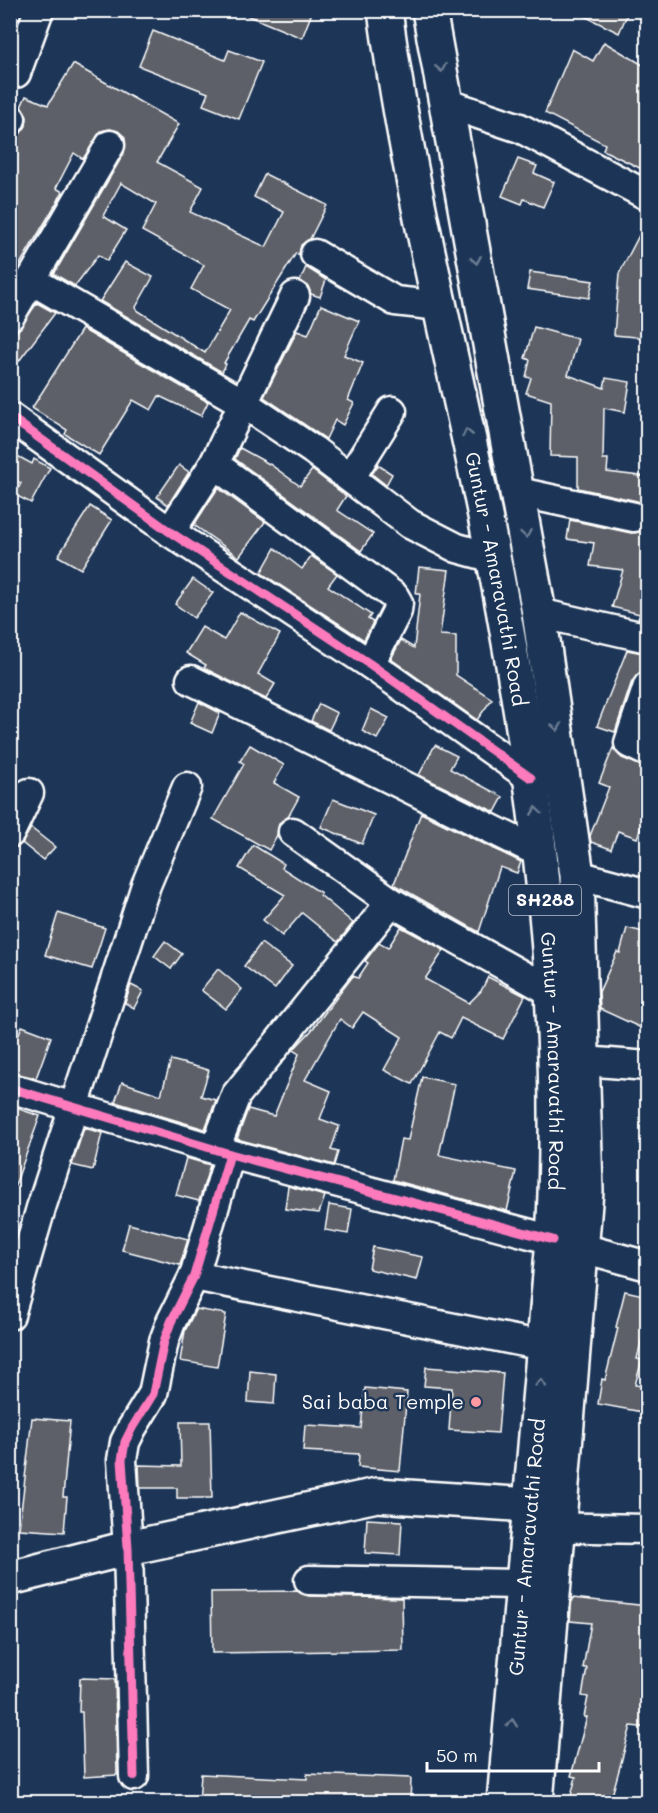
<svg xmlns="http://www.w3.org/2000/svg" width="658" height="1813" font-family="Mali,sans-serif">
  <rect width="100%" height="100%" fill="#1d3557"/>
  <filter id="ink" filterUnits="userSpaceOnUse"><feTurbulence type="fractalNoise" baseFrequency=".0167" numOctaves="2"/><feDisplacementMap in="SourceGraphic" scale="12" xChannelSelector="R" yChannelSelector="G"/><feConvolveMatrix kernelMatrix="1 2 1 2 8 2 1 2 1" color-interpolation-filters="sRGB"/></filter>
  <g filter="url(#ink)">
    <g fill="#5d6067" stroke="#fff" stroke-width="1.5">
      <polygon points="234,10 313,10 302,38"/>
      <polygon points="572,10 629,10 619,33"/>
      <polygon points="153,31 225,60 229,50 262,62 239,119 203,105 208,93 139,66"/>
      <polygon points="604,42 648,68 648,172 603,150 605,144 545,113 572,49 593,61"/>
      <polygon points="73,64 179,124 157,162 203,187 190,212 266,247 284,212 254,197 265,174 327,205 310,239 301,245 299,255 296,253 253,322 249,320 224,363 226,364 222,372 100,301 125,262 153,277 136,307 137,310 205,353 230,310 191,289 204,265 142,231 156,204 121,183 103,216 126,230 107,261 98,255 75,286 54,274 124,153 125,137 118,131 110,129 101,131 83,159 74,153 56,188 63,192 10,281 10,137 20,134 26,126 27,117 21,107 26,96 48,105"/>
      <polygon points="518,159 537,166 534,173 554,182 543,207 524,199 522,204 502,196"/>
      <polygon points="648,218 648,338 614,335 619,274"/>
      <polygon points="306,267 326,280 320,297 311,294 308,286 300,281"/>
      <polygon points="530,272 593,281 589,298 527,289"/>
      <polygon points="37,303 55,313 10,373 10,341"/>
      <polygon points="321,305 359,321 344,355 363,363 348,400 354,403 343,425 335,420 326,439 264,397 297,331 308,335"/>
      <polygon points="534,327 578,339 568,375 604,388 606,378 630,382 625,412 604,408 603,459 608,459 607,472 648,477 648,508 637,501 578,488 578,457 550,456 551,401 526,393 531,378 526,377 530,360 525,358"/>
      <polygon points="82,329 208,402 201,416 159,396 151,410 133,400 99,455 65,434 67,430 32,408"/>
      <polygon points="240,448 271,465 300,486 312,470 346,496 337,510 373,534 361,551 235,459"/>
      <polygon points="10,452 32,464 34,459 50,468 31,503 15,495 21,483 10,478"/>
      <polygon points="179,465 189,472 168,505 157,497"/>
      <polygon points="378,465 392,474 386,485 372,474"/>
      <polygon points="218,488 265,522 239,557 194,525"/>
      <polygon points="90,506 112,520 81,569 58,556"/>
      <polygon points="570,520 631,533 640,532 648,526 648,621 638,619 640,614 612,607 623,570 590,566 594,543 567,539"/>
      <polygon points="275,548 302,569 311,556 337,574 328,586 371,615 368,619 373,622 364,640 261,573"/>
      <polygon points="419,567 449,570 440,635 456,636 456,675 492,699 477,720 391,659 401,640 414,648 420,594 416,594"/>
      <polygon points="193,579 213,593 194,618 175,604"/>
      <polygon points="240,612 280,634 258,674 275,684 266,699 204,668 206,665 186,653 202,627 224,640"/>
      <polygon points="627,650 648,654 648,667 632,681 615,732 597,726"/>
      <polygon points="199,702 220,713 212,733 190,723"/>
      <polygon points="319,704 337,713 329,730 311,721"/>
      <polygon points="371,709 389,718 377,739 362,731"/>
      <polygon points="250,745 284,765 274,783 299,797 288,817 279,823 277,835 269,850 213,819 244,764 240,761"/>
      <polygon points="435,745 457,756 450,769 503,797 495,812 419,775"/>
      <polygon points="613,748 622,758 648,768 648,809 637,838 618,831 611,849 591,842 590,836 609,787 599,783"/>
      <polygon points="333,799 374,815 362,844 321,827"/>
      <polygon points="421,813 521,862 517,873 500,867 479,932 394,884"/>
      <polygon points="31,828 55,847 43,860 22,843"/>
      <polygon points="253,845 284,864 282,868 321,893 320,895 353,923 338,942 302,913 282,936 263,920 285,895 239,868"/>
      <polygon points="58,913 105,928 92,969 45,955"/>
      <polygon points="401,927 444,950 425,979 469,1003 481,991 488,977 525,996 503,1039 461,1018 451,1038 440,1032 412,1084 384,1070 402,1037 363,1012 352,1028 340,1019 305,1080 331,1091 320,1119 339,1126 331,1150 338,1152 334,1165 237,1139 248,1109 274,1116 299,1054 293,1050 311,1031 353,976 358,978 368,963 365,961 379,943 388,948"/>
      <polygon points="627,928 648,933 648,1031 600,1009 599,992 617,952 620,953"/>
      <polygon points="165,941 182,954 171,969 154,956"/>
      <polygon points="261,943 292,966 275,989 244,966"/>
      <polygon points="218,969 242,989 226,1009 201,990"/>
      <polygon points="131,985 143,991 134,1008 125,1003"/>
      <polygon points="22,1026 51,1037 36,1078 10,1072 10,1039 16,1041"/>
      <polygon points="171,1060 209,1070 201,1096 216,1100 205,1129 115,1102 122,1082 161,1095"/>
      <polygon points="422,1077 455,1084 439,1155 516,1171 507,1211 393,1180 401,1139 408,1140"/>
      <polygon points="10,1106 40,1116 13,1191 10,1191"/>
      <polygon points="84,1128 102,1133 93,1170 72,1165"/>
      <polygon points="186,1158 210,1165 199,1201 176,1195"/>
      <polygon points="288,1186 325,1196 319,1213 285,1209"/>
      <polygon points="329,1205 352,1209 348,1234 325,1230"/>
      <polygon points="129,1224 188,1239 180,1265 122,1250"/>
      <polygon points="373,1247 423,1257 417,1280 369,1269"/>
      <polygon points="625,1291 648,1296 648,1314 637,1359 642,1360 635,1385 648,1387 648,1413 598,1404 602,1379 605,1380 618,1328 616,1327"/>
      <polygon points="196,1309 226,1314 217,1367 180,1361 185,1331"/>
      <polygon points="426,1367 503,1373 498,1433 449,1430 452,1388 424,1386"/>
      <polygon points="250,1371 276,1374 274,1404 248,1402"/>
      <polygon points="365,1388 407,1392 400,1471 358,1467 359,1454 303,1451 305,1425 361,1428"/>
      <polygon points="32,1418 70,1421 63,1497 67,1497 64,1532 19,1529"/>
      <polygon points="180,1422 210,1422 212,1498 177,1498 177,1488 140,1488 139,1465 181,1466"/>
      <polygon points="367,1519 402,1521 400,1555 365,1553"/>
      <polygon points="297,1591 309,1596 402,1598 403,1650 212,1653 211,1592"/>
      <polygon points="572,1598 648,1606 648,1728 631,1726 610,1803 569,1803 576,1777 571,1776 587,1717 584,1717 588,1697 582,1696 587,1668 583,1668 591,1623 570,1621"/>
      <polygon points="80,1678 115,1679 117,1775 84,1777 82,1712 79,1712"/>
      <polygon points="201,1774 307,1779 307,1774 411,1778 410,1803 199,1803"/>
    </g>
    <g fill="none" stroke-linecap="round" stroke-linejoin="round">
      <defs>
        <g id="minor">
          <polyline points="16,73 39,10"/>
          <polyline points="448,104 520,128 648,196"/>
          <polyline points="10,121 11,119"/>
          <polyline points="315,254 395,301 440,306"/>
          <polyline points="31,280 243,403 313,450 410,524 457,548 494,558"/>
          <polyline points="10,316 110,145"/>
          <polyline points="10,417 170,532 370,664 531,778"/>
          <polyline points="214,464 394,596 398,603 397,611 370,664"/>
          <polyline points="350,478 392,411"/>
          <polyline points="518,492 634,517"/>
          <polyline points="170,532 214,464 295,296"/>
          <polyline points="539,613 648,638"/>
          <polyline points="191,680 542,854"/>
          <polyline points="648,686 629,743 648,752"/>
          <polyline points="293,832 391,902 552,992"/>
          <polyline points="10,833 29,793"/>
          <polyline points="577,875 648,894"/>
          <polyline points="584,1061 648,1066"/>
          <polyline points="10,1088 230,1154 553,1240"/>
          <polyline points="215,1149 236,1095 391,902"/>
          <polyline points="582,1248 648,1266"/>
          <polyline points="194,1276 544,1346"/>
          <polyline points="10,1315 41,1208 146,885 187,787"/>
          <polyline points="536,1527 648,1529"/>
          <polyline points="309,1580 523,1584"/>
          <polyline points="134,1776 128,1548 122,1460 125,1442 132,1428 153,1394 164,1341 171,1322 194,1276 230,1154"/>
        </g>
        <g id="major">
          <path id="s1" d="M 385,10 C 409,194 458,374 493,556 C 537,781 566,1010 553,1240 L 504,1802"/>
          <polyline points="429,10 539,613 577,875 586,1191 536,1802"/>
          <polyline points="10,1578 128,1548 377,1495 530,1505"/>
        </g>
      </defs>
      <use href="#minor" stroke="#fff" stroke-width="33"/>
      <use href="#major" stroke="#fff" stroke-width="38"/>
      <use href="#minor" stroke="#1d3557" stroke-width="28"/>
      <use href="#major" stroke="#1d3557" stroke-width="33"/>
      <defs>
        <g id="cycleway">
          <polyline points="10,417 170,532 370,664 531,778"/>
          <polyline points="10,1088 230,1154 553,1240"/>
          <polyline points="134,1776 128,1548 122,1460 125,1442 132,1428 153,1394 164,1341 171,1322 194,1276 230,1154"/>
        </g>
      </defs>
      <use href="#cycleway" stroke="#1d3557" stroke-width="13"/>
      <use href="#cycleway" stroke="#fd7abc" stroke-width="9"/>
    </g>
    <defs><path id="oneway-chevron" d="M-2-3.5L2.5 0L-2 3.5" fill="none" stroke-width="1.6" stroke-linecap="round" stroke-linejoin="round" transform="scale(1.5)"/></defs>
    <g stroke="#6c7c92">
      <use href="#oneway-chevron" transform="translate(441 68) rotate(79)"/>
      <use href="#oneway-chevron" transform="translate(476 260) rotate(80)"/>
      <use href="#oneway-chevron" transform="translate(467 433) rotate(-103)"/>
      <use href="#oneway-chevron" transform="translate(526 534) rotate(80)"/>
      <use href="#oneway-chevron" transform="translate(557 727) rotate(81)"/>
      <use href="#oneway-chevron" transform="translate(536 811) rotate(-98)"/>
      <use href="#oneway-chevron" transform="translate(541 1383) rotate(-85)"/>
      <use href="#oneway-chevron" transform="translate(512 1723) rotate(-85)"/>
    </g>
  </g>
  <circle fill="#ff9aa2" stroke="#1d3557" stroke-width="2" cx="476" cy="1402" r="6"/>
  <g text-anchor="middle" stroke-width="5" stroke-linejoin="round" paint-order="stroke">
    <rect fill="#1d3557" stroke="#bbc2cd" stroke-width="1.5" x="509" y="885" width="72" height="30" rx="4.5"/>
    <g font-size="18" font-weight="bold" fill="#fff">
      <text x="545" y="906">SH288</text>
    </g>
    <g font-size="20" fill="#fff" stroke="#1d3557">
      <text dy="7" stroke="none"><textPath href="#s1" startOffset="580">Guntur - Amaravathi Road</textPath></text>
      <text dy="7" stroke="none"><textPath href="#s1" startOffset="1066">Guntur - Amaravathi Road</textPath></text>
      <text transform="translate(527 1547) rotate(-85)" y="7">Guntur - Amaravathi Road</text>
    </g>
    <g font-size="20" fill="#fff" stroke="#1d3557" text-anchor="end">
      <text x="464" y="1409">Sai baba Temple</text>
    </g>
  </g>
  <rect width="658" height="1813" fill="none" stroke="#1d3557" stroke-width="36"/>
  <rect x="18" y="18" width="622" height="1777" fill="none" stroke="#fff" stroke-width="2" filter="url(#ink)"/>
  <path d="M427 1762v9h172v-9" fill="none" stroke="#ffffff" stroke-width="3"/>
  <text x="436" y="1762" font-size="18" fill="#ffffff" stroke="#1d3557" stroke-width="4.5" paint-order="stroke">50 m</text>
</svg>
